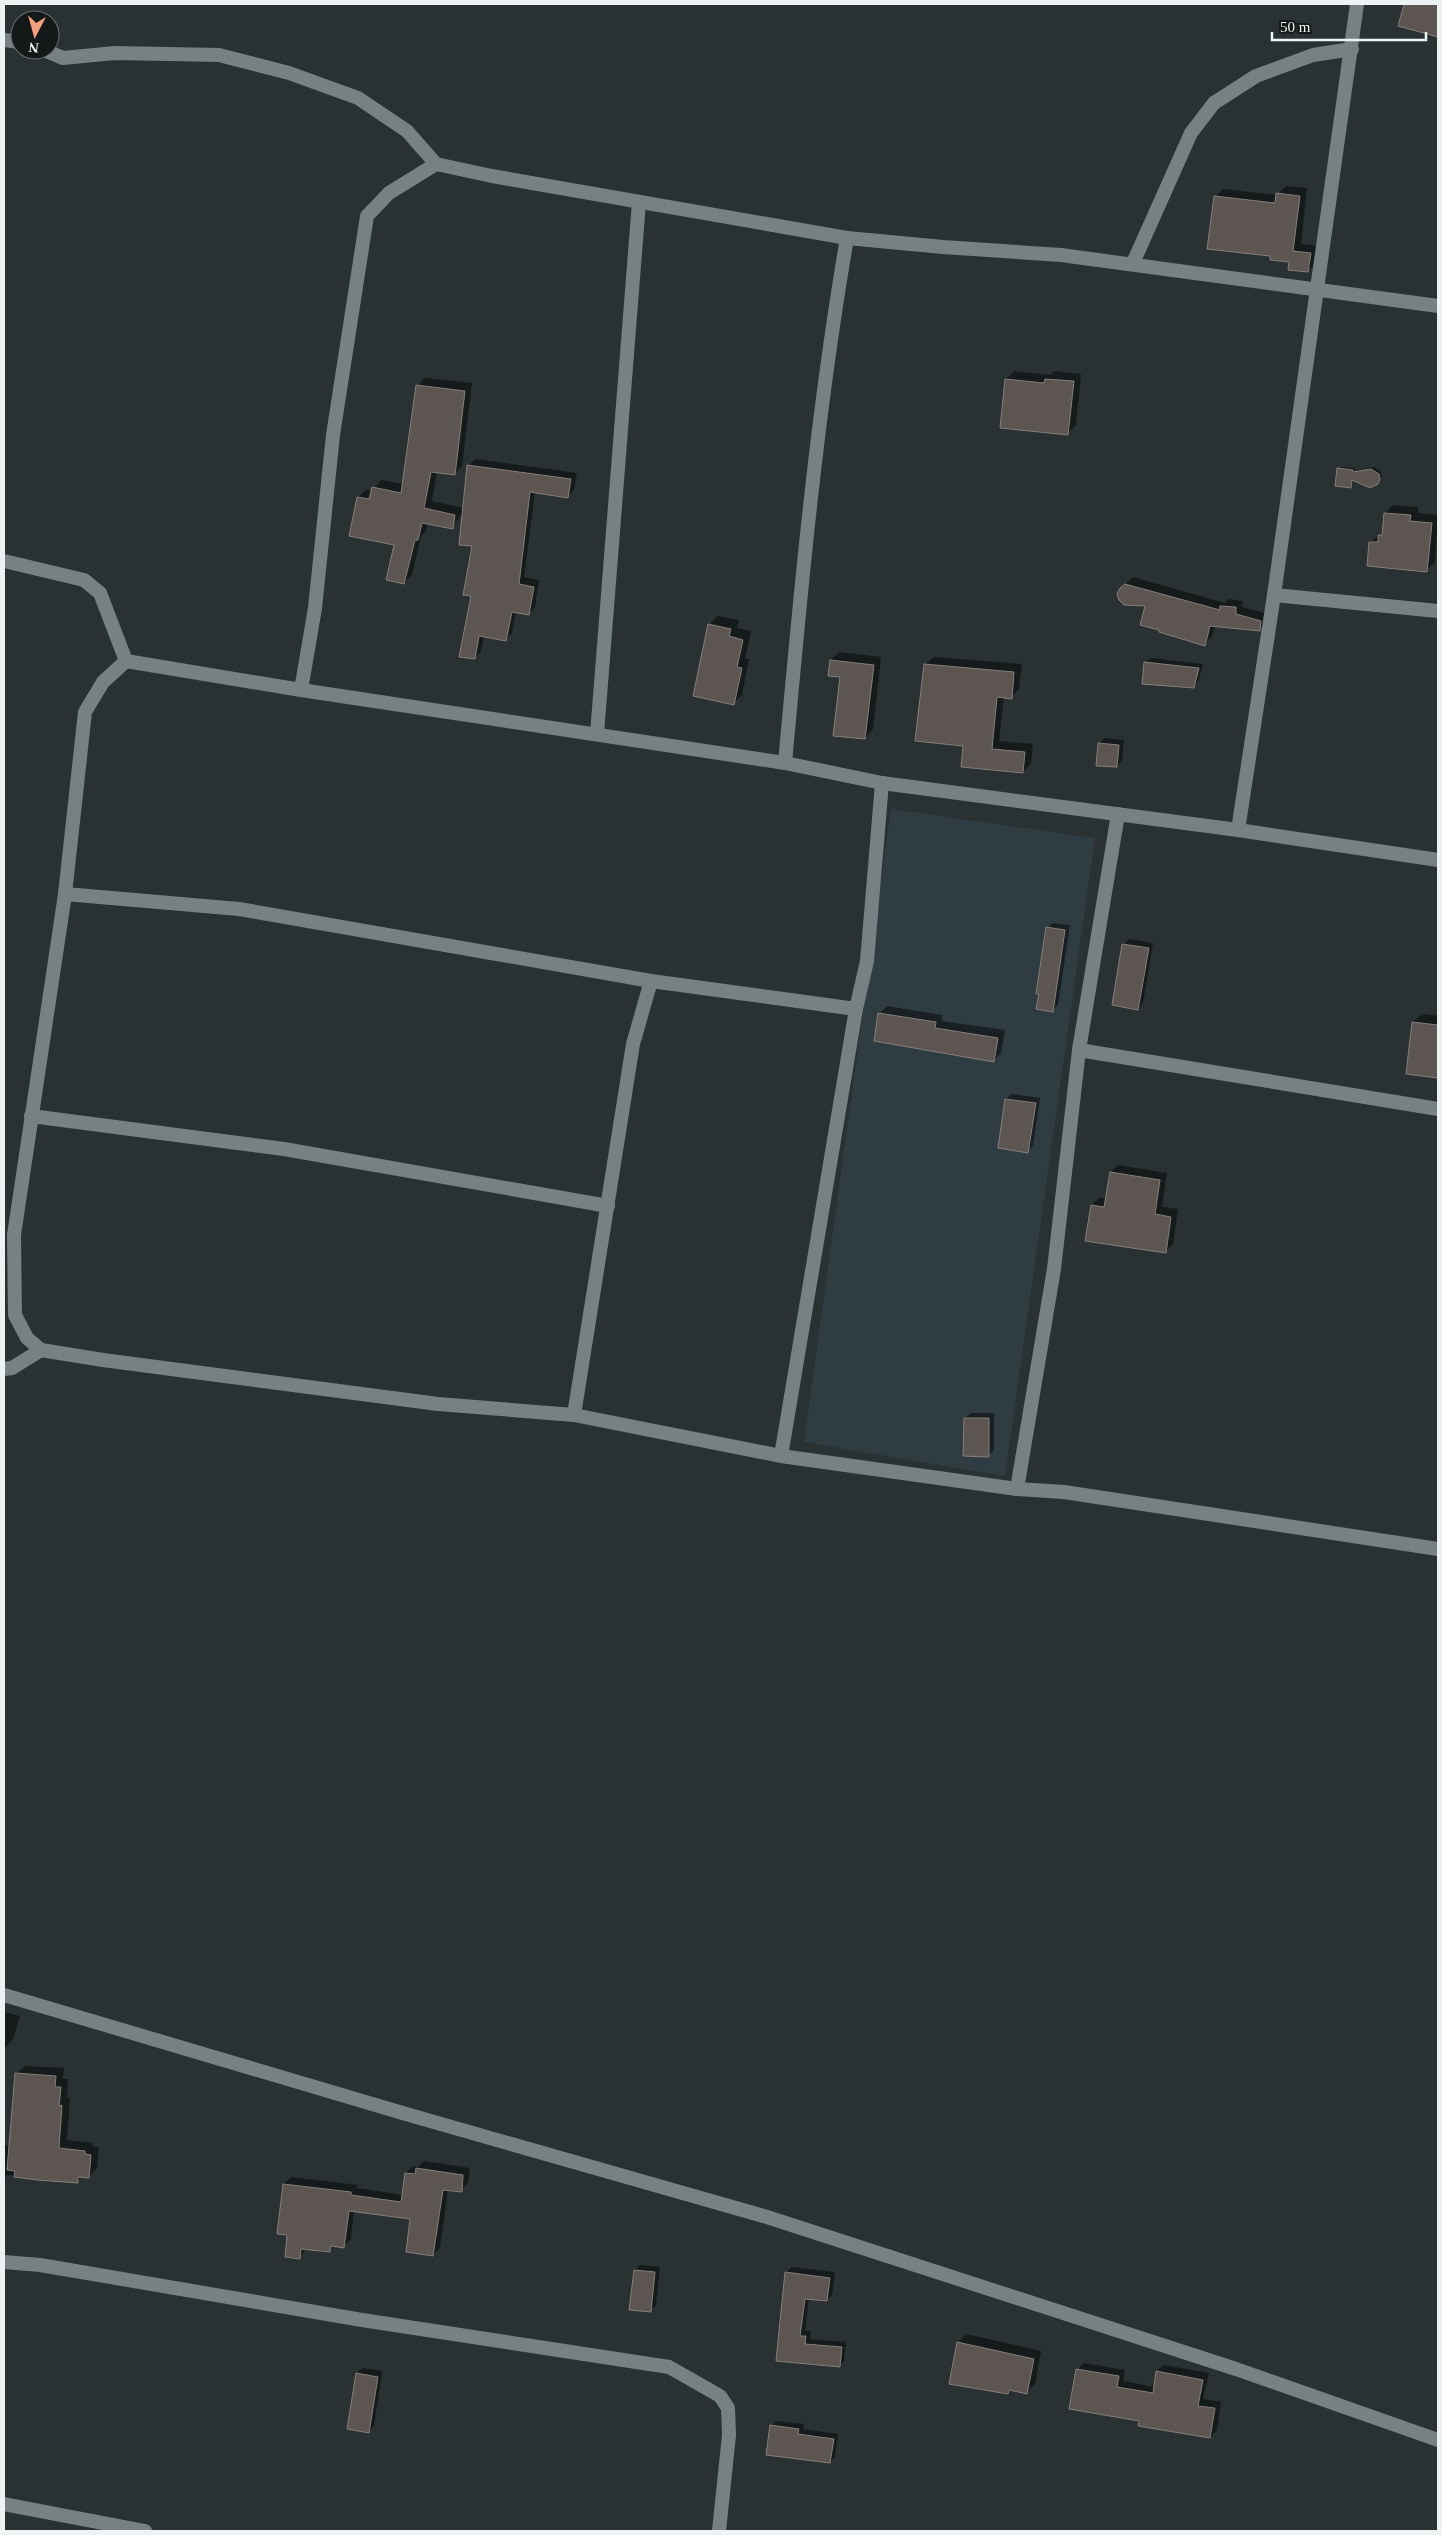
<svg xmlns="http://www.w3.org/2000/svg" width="1442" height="2535" font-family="'Times New Roman',serif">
  <rect width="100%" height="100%" fill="#293133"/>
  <polygon fill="#2f3d42" points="891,809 1095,838 1005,1476 804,1442"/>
  <g fill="#0007">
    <polygon points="1405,4 1438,4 1438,36 1399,25"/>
    <polygon points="1286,186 1307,188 1301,244 1318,246 1316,263 1308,271 1272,255 1215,197 1223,189 1277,195"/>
    <polygon points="1014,371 1051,375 1054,371 1081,374 1076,425 1067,434 1006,380"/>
    <polygon points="425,378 472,383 462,466 454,474 437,472 432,501 464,508 468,466 475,459 577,473 574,490 568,496 535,491 524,577 539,580 535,607 528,614 516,611 512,633 506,639 484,635 481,651 475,658 472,595 474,545 464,512 452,527 427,523 426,531 421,536 412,575 404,583 396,544 358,498 366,489 372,491 381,480 403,484 417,386"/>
    <polygon points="1341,467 1355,468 1355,471 1374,467 1381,472 1382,476 1377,483 1353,480 1351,487 1338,469"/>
    <polygon points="1393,505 1418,507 1418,513 1438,515 1435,562 1427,570 1370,542 1383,532 1385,513"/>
    <polygon points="1133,577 1225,603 1228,599 1243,601 1242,607 1268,614 1266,623 1259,630 1215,625 1212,637 1205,644 1121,588"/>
    <polygon points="717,616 739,620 737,628 751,631 745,659 749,659 742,695 733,703 709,625"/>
    <polygon points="839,652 881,657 873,729 865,738 841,676 831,660"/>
    <polygon points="934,657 1022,664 1019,689 1011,697 1004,697 999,741 1033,744 1031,764 1023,772 964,745 925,665"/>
    <polygon points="1150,658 1203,664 1198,682 1194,687 1145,663"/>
    <polygon points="1104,738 1124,740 1122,761 1117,766 1099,744"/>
    <polygon points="1053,923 1070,925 1058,1005 1052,1011 1047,928"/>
    <polygon points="1129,939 1153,943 1143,1003 1138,1009 1124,945"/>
    <polygon points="887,1006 942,1015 942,1021 1005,1030 1001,1053 994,1061 879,1014"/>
    <polygon points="1422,1014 1438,1016 1438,1077 1407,1073 1413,1022"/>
    <polygon points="1012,1094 1040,1098 1033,1146 1028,1151 999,1147 1006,1099"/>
    <polygon points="1118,1165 1167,1173 1162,1207 1178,1209 1173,1244 1166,1251 1092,1205 1099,1198 1107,1199 1111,1172"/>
    <polygon points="971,1413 994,1413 994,1450 989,1455 965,1418"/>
    <polygon points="4,2012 20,2016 13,2039 5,2048"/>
    <polygon points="25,2066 64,2068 63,2079 68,2079 67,2098 70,2098 67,2140 93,2143 93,2146 99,2147 97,2168 89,2177 83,2176 77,2182 6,2175 4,2186 4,2145 10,2146 16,2074"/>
    <polygon points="424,2161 470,2168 468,2183 461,2190 448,2189 440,2248 433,2255 412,2218 354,2211 351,2239 344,2246 335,2246 330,2251 307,2248 300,2257 289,2234 284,2184 291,2177 358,2185 357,2188 403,2195 406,2173 413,2166 418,2167"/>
    <polygon points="640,2265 660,2267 656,2305 650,2311 635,2271"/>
    <polygon points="792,2267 835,2272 832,2295 827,2300 809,2298 805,2331 811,2331 810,2339 846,2342 844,2361 839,2366 778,2360 786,2272"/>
    <polygon points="966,2334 1041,2351 1035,2384 1027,2392 1012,2390 1008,2393 958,2343"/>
    <polygon points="1084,2363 1125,2370 1123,2381 1155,2387 1157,2371 1164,2365 1209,2373 1203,2399 1221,2402 1217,2430 1210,2437 1077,2370"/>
    <polygon points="362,2368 382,2371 374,2426 369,2431 357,2373"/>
    <polygon points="777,2421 804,2424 803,2429 838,2434 835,2457 830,2462 771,2426"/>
  </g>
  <g fill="#5d5552" stroke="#867e7b">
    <polygon points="1404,4 1438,4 1438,37 1398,26"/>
    <polygon points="1276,193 1300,196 1293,251 1311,253 1308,272 1288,270 1289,262 1270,260 1270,256 1207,249 1214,196 1275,203"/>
    <polygon points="1005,379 1044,383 1045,379 1074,381 1068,435 1000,428"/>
    <polygon points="416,385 465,391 455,475 431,472 424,508 455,515 453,529 422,523 418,540 415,540 404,584 386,580 394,545 349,536 357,497 369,499 372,487 401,493"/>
    <polygon points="467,465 571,479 568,498 530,492 519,584 534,587 529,615 512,612 506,641 479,636 475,659 459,657 471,596 463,595 472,546 459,545"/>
    <polygon points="1337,468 1353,470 1353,472 1371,469 1379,474 1380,479 1378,484 1370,488 1352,480 1351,488 1335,486"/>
    <polygon points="1384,513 1411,515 1410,521 1432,523 1427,572 1367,566 1369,542 1378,542 1378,535 1382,535"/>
    <polygon points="1125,584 1220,610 1220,606 1236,607 1236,614 1261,621 1260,631 1210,626 1205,646 1159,632 1159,630 1140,625 1145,606 1124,605 1119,600 1117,594 1120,588"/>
    <polygon points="708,624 731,629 729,636 743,640 737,667 742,668 734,705 693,696"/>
    <polygon points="830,660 874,665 865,739 833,736 840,677 828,676"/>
    <polygon points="1144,662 1199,668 1194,688 1142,684"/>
    <polygon points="924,664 1014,672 1012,699 997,697 992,749 1025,752 1023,773 961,767 963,746 915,741"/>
    <polygon points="1098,743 1119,745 1117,767 1096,766"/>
    <polygon points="1046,927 1065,930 1053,1012 1036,1009 1039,994 1036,994"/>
    <polygon points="1122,944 1149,948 1138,1010 1112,1005"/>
    <polygon points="878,1013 936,1022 935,1028 998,1038 994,1062 874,1041"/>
    <polygon points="1412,1022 1438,1025 1438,1078 1406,1074"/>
    <polygon points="1005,1099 1036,1103 1028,1153 998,1148"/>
    <polygon points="1110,1172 1160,1180 1155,1214 1171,1217 1166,1253 1085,1241 1091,1205 1104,1207"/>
    <polygon points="964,1418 989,1418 989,1457 963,1456"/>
    <polygon points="15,2073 56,2076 55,2087 61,2087 59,2106 62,2105 59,2148 85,2151 85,2154 91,2155 89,2178 78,2177 78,2183 37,2180 14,2177 15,2171 7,2170"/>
    <polygon points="416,2168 463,2175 462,2192 443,2190 433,2256 406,2252 410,2219 349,2211 344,2248 331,2246 330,2252 301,2249 300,2259 285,2257 287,2235 277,2234 283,2184 351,2192 351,2195 401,2202 405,2173 415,2174"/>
    <polygon points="634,2270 655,2272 651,2312 629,2310"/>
    <polygon points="785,2272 830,2278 827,2301 805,2299 800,2336 806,2336 805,2344 842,2347 840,2367 776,2361"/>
    <polygon points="957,2342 1034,2359 1027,2394 1009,2390 1008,2394 949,2384"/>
    <polygon points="1076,2369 1119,2376 1117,2387 1153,2393 1156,2371 1203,2380 1198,2406 1215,2408 1210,2438 1138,2426 1139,2421 1069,2409"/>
    <polygon points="356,2373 378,2377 369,2433 347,2429"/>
    <polygon points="770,2425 799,2429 798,2434 834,2439 830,2463 766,2455"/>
  </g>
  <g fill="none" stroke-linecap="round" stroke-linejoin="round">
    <g stroke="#778083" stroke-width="14">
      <polyline points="1357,4 1274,595 1238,830 1438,860"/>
      <polyline points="4,40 20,42"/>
      <polyline points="44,50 63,58 115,53 219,55 289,73 358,98 407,131 436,164 492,176 847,238 943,247 1061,255 1438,306"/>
      <polyline points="1133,263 1191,133 1214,103 1256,76 1313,55 1352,49"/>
      <polyline points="4,561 84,580 100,593 126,661 301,690 315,608 333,435 367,216 389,193 436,164"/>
      <polyline points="1274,595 1438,611"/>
      <polyline points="301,690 785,763 882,783 1238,830"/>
      <polyline points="597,734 639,202"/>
      <path d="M 785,763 C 801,587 817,412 847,238"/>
      <polyline points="1118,814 1079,1050 1438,1109"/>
      <polyline points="65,894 85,712 103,682 126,661"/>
      <polyline points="651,981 633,1044 574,1415 781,1456 1017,1489"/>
      <polyline points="1079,1050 1054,1269 1017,1489 1064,1492 1438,1549"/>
      <polyline points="31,1116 284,1149 608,1206"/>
      <polyline points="4,1369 12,1368 41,1350"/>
      <polyline points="574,1415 438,1404 103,1360 41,1350 27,1338 15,1315 14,1235 65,894 239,909 651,981 856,1009"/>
      <polyline points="781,1456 856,1009 867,961 882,783"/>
      <polyline points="4,1995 406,2114 767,2217 1236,2369 1438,2440"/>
      <polyline points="4,2262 40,2265 362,2320 669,2367 720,2396 728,2408 729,2435 719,2531"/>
      <polyline points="4,2504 145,2531"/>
    </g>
  </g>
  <rect width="1442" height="2535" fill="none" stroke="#edf2f3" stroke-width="10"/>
  <g transform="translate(35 35) rotate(186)"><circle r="24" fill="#151819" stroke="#6b6f70"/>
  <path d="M0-4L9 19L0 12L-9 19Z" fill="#f2a080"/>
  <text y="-8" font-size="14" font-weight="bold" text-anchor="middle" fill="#edf2f3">N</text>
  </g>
  <path d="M1272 32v8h154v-8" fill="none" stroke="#edf2f3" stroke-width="2.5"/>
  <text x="1280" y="32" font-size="15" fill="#edf2f3" stroke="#151819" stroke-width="4" paint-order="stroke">50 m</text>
</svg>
